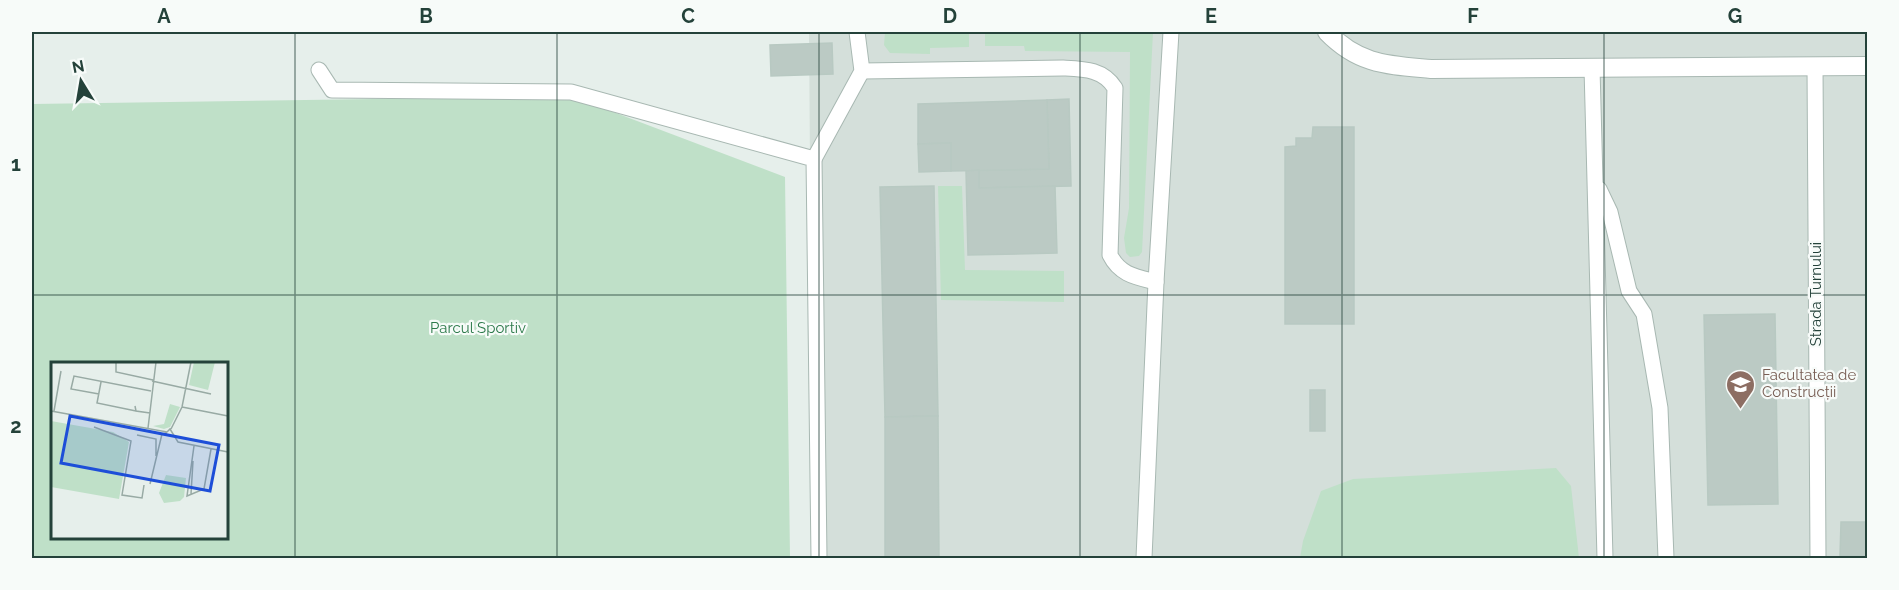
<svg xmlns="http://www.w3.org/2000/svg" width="1899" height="590" font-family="Raleway,sans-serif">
  <rect width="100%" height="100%" fill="#e6efeb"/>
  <polygon fill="#d4dfda" points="809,32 1867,32 1867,558 813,558"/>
  <g fill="#bfe0c8" fill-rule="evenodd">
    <polygon points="885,32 969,32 969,47 930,48 930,54 890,53 884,45"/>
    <polygon points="985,32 1153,32 1142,252 1139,256 1130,257 1126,253 1124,238 1129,208 1130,52 1025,51 1024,46 985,46"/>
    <path d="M 571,96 L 785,177 L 790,558 L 32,558 L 32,104 ZM 52,364 L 226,364 L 226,538 L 52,538 Z"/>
    <polygon points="938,186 962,186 965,270 1064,271 1064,302 941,300"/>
    <polygon points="1556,468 1571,486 1579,558 1300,558 1303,541 1321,491 1353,479"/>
  </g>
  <g fill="#bbcac4" stroke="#b8c9c2" stroke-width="1.5">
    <polygon points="832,43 833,74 771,76 770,45"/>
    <polygon points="1069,99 1071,186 979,188 979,170 1049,169 1047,100"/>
    <polygon points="1047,100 1049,169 951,171 951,143 918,144 918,104"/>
    <polygon points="1313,127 1354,127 1354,324 1285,324 1285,147 1296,146 1296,138 1312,138"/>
    <polygon points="951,143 951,171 919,172 918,144"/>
    <polygon points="979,170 979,188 1055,186 1057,253 968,255 966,171"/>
    <polygon points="934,186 938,416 885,417 880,187"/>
    <polygon points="1775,314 1778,504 1708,505 1704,315"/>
    <rect x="1310" y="390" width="15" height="41"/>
    <polygon points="938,416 939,558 885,558 885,417"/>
    <polygon points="1841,522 1868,522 1868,556 1840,556"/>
  </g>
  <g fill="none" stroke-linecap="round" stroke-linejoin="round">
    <defs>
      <g id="lane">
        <polyline points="1815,66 1818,558"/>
        <polyline points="1592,68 1605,558"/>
        <polyline points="319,70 332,90 571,92 814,159 819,558"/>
        <path d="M 862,71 L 1063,68 C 1084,69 1103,69 1115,88 L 1110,255 C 1120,275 1136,277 1156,282"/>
        <polyline points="814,159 862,71 857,32"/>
        <polyline points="1599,189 1610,212 1629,291 1644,314 1660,408 1666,558"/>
        <polyline points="1144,558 1156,282 1171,32"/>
      </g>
      <path id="street" d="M 1327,32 C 1359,65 1388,65 1431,69 L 1868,66"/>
    </defs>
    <use href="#lane" stroke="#a8b8b2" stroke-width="17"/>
    <use href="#street" stroke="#a8b8b2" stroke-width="20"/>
    <use href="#lane" stroke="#fff" stroke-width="15"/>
    <use href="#street" stroke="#fff" stroke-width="18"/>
  </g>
  <path fill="none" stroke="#24423a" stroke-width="1.5" stroke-opacity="0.55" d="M 295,32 L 295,558M 557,32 L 557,558M 819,32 L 819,558M 1080,32 L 1080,558M 1342,32 L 1342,558M 1604,32 L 1604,558M 32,295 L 1868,295"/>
  <defs>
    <symbol id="university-pin" viewBox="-11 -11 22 30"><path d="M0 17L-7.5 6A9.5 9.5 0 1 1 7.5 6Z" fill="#8d6e63" stroke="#f7fbf9"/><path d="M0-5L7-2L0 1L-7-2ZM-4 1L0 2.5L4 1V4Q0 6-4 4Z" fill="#fff"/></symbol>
  </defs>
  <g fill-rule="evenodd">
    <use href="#university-pin" x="1724" y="368" width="33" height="45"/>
  </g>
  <g text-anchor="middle" stroke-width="4.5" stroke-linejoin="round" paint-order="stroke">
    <g font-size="15" fill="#24423a" stroke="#f7fbf9">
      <text transform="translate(1816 294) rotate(-90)" y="5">Strada Turnului</text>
    </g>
    <g font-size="15" fill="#2d7a4b" stroke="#f7fbf9">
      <text x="478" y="333">Parcul Sportiv</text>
    </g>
    <g font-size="15" fill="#785e54" stroke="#f7fbf9" text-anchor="start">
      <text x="1762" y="380">Facultatea de<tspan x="1762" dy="17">Construcții</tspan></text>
    </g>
  </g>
  <g transform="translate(51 362)">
    <rect width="177" height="177" fill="#e6efeb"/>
    <path d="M 143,0 L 164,0 L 157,28 L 138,23 ZM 119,42 L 129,45 L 119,65 L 113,67 L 102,64 L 113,62 ZM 0,59 L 62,70 L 78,80 L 68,137 L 0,125 ZM 115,113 L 135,116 L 133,135 L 129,139 L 113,141 L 108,131 Z" fill="#bfe0c8"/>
    <path fill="none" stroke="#98aaa4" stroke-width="1.5" d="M 65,0 L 65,10 L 102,18M 101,19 L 160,32M 50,20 L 46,41 L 85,49M 48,32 L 20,27 L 23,14 L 100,29M 84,44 L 85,49 L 99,51M 131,45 L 177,54M 0,49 L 116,70 L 119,67 L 127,80 L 177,90M 3,49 L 10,9M 43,65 L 80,79 L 71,133 L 91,136 L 93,123M 97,66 L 105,0M 120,67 L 131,45 L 140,0M 86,73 L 105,77 L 105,94M 143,84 L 136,134 L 153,127 L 160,87M 99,122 L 111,72 L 116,71M 140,132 L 142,99"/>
    <path fill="#1d4ed8" fill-opacity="0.15" stroke="#1d4ed8" stroke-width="3" d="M 19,54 L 168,83 L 159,129 L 10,101 Z"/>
    <rect width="177" height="177" fill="none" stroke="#24423a" stroke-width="3"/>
  </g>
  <rect width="1899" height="590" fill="none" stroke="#f7fbf9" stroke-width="66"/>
  <g transform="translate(81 81) rotate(349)" stroke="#f7fbf9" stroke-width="4.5" paint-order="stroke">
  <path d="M0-4.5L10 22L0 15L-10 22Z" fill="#24423a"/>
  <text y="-9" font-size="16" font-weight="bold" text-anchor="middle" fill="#24423a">N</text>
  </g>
  <rect x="33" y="33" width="1833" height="524" fill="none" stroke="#24423a" stroke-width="2"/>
  <g font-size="20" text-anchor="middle" font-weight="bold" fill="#24423a">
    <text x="164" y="23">A</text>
    <text x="426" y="23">B</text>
    <text x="688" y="23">C</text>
    <text x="950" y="23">D</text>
    <text x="1211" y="23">E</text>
    <text x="1473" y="23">F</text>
    <text x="1735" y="23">G</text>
    <text x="16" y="171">1</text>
    <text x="16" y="433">2</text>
  </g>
</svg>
